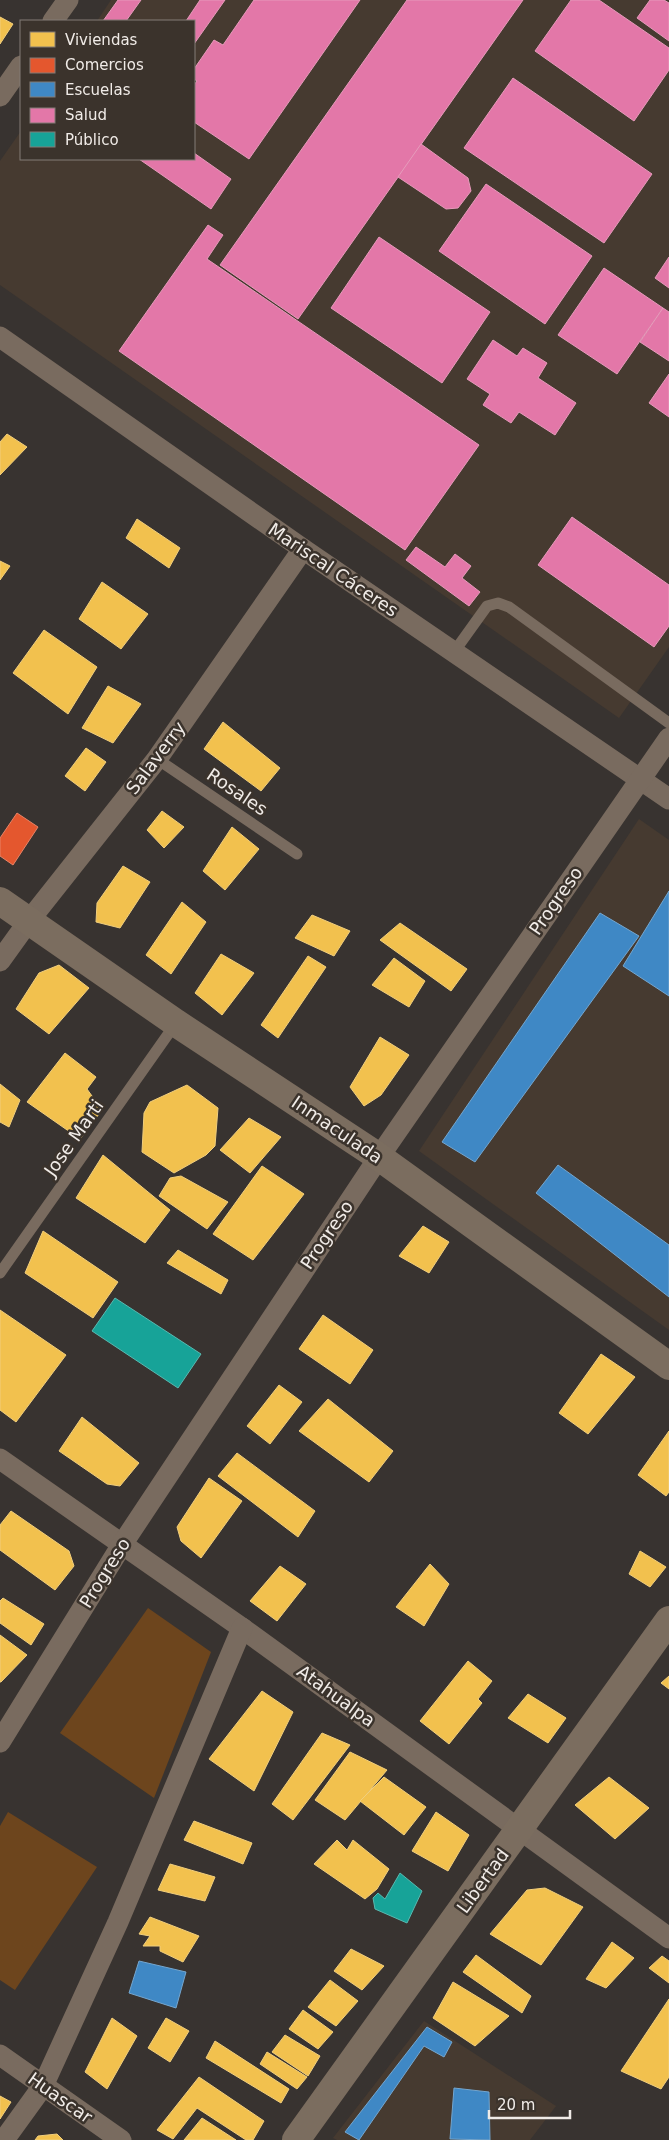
<svg xmlns="http://www.w3.org/2000/svg" width="669" height="2140" font-family="'DejaVu Sans',sans-serif">
  <rect width="100%" height="100%" fill="#383330"/>
  <g fill="#463a30">
    <polygon points="111,0 669,0 669,647 619,718 0,285 0,161 21,131 21,159 194,159 194,21 97,21"/>
    <polygon points="639,819 669,840 669,1330 419,1151"/>
    <polygon points="424,2021 556,2106 530,2140 337,2140 333,2138"/>
  </g>
  <g fill="#6d451d">
    <polygon points="148,1608 211,1652 154,1798 60,1733"/>
    <polygon points="8,1812 97,1867 15,1990 0,1980 0,1826"/>
  </g>
  <g fill="#f2c14e" stroke="#f1ce7c">
    <polygon points="0,17 13,24 0,44"/>
    <polygon points="7,434 27,447 0,475 0,442"/>
    <polygon points="137,519 180,548 169,568 126,538"/>
    <polygon points="0,561 10,566 0,580"/>
    <polygon points="102,582 148,614 121,649 79,619"/>
    <polygon points="44,630 97,667 68,714 13,673"/>
    <polygon points="108,686 141,704 113,743 82,728"/>
    <polygon points="223,722 280,768 261,791 204,749"/>
    <polygon points="86,748 106,762 85,791 65,776"/>
    <polygon points="162,811 184,827 164,848 147,830"/>
    <polygon points="232,827 259,849 225,890 203,871"/>
    <polygon points="123,866 150,882 120,928 96,922 97,903"/>
    <polygon points="182,902 206,922 171,974 146,955"/>
    <polygon points="312,915 350,931 334,956 295,938"/>
    <polygon points="400,923 467,969 451,991 380,940"/>
    <polygon points="221,954 254,973 222,1015 195,993"/>
    <polygon points="308,956 326,967 278,1038 261,1025"/>
    <polygon points="394,958 425,981 409,1007 372,985"/>
    <polygon points="59,965 89,988 49,1034 16,1009 39,973"/>
    <polygon points="380,1037 409,1055 381,1095 364,1106 350,1087"/>
    <polygon points="65,1053 96,1077 87,1089 102,1110 80,1139 27,1102"/>
    <polygon points="0,1084 20,1100 9,1127 0,1122"/>
    <polygon points="187,1085 218,1108 215,1146 206,1155 174,1173 142,1152 144,1113 150,1102"/>
    <polygon points="249,1118 281,1137 250,1173 220,1150"/>
    <polygon points="103,1155 170,1210 145,1243 76,1198"/>
    <polygon points="262,1166 304,1194 253,1260 213,1234"/>
    <polygon points="181,1176 228,1202 207,1229 159,1196 170,1178"/>
    <polygon points="423,1226 449,1242 429,1273 399,1256"/>
    <polygon points="43,1231 118,1282 93,1318 25,1273"/>
    <polygon points="178,1250 228,1280 221,1294 167,1263"/>
    <polygon points="0,1310 66,1355 16,1422 0,1410"/>
    <polygon points="323,1315 373,1350 350,1384 299,1349"/>
    <polygon points="601,1354 635,1377 588,1434 559,1413"/>
    <polygon points="279,1385 302,1402 270,1444 247,1426"/>
    <polygon points="328,1399 393,1451 369,1482 299,1431"/>
    <polygon points="82,1417 139,1463 120,1486 107,1484 59,1451"/>
    <polygon points="669,1431 669,1492 666,1496 638,1475"/>
    <polygon points="237,1453 315,1511 298,1537 218,1476"/>
    <polygon points="209,1478 242,1501 201,1558 181,1541 177,1527"/>
    <polygon points="11,1511 69,1551 74,1566 55,1590 0,1550 0,1525"/>
    <polygon points="640,1551 666,1567 650,1587 629,1574"/>
    <polygon points="430,1564 449,1584 424,1626 396,1607"/>
    <polygon points="280,1566 306,1584 277,1621 250,1601"/>
    <polygon points="3,1598 44,1624 31,1645 0,1623 0,1601"/>
    <polygon points="0,1635 27,1655 1,1682 0,1682"/>
    <polygon points="468,1661 492,1681 478,1699 482,1703 449,1744 420,1721"/>
    <polygon points="669,1676 669,1689 661,1683"/>
    <polygon points="262,1691 293,1712 254,1791 209,1759"/>
    <polygon points="528,1694 566,1718 548,1743 508,1718"/>
    <polygon points="322,1733 350,1745 293,1820 272,1804"/>
    <polygon points="350,1752 387,1770 345,1820 315,1800"/>
    <polygon points="384,1777 426,1807 404,1835 360,1801"/>
    <polygon points="609,1777 649,1808 615,1839 575,1805"/>
    <polygon points="436,1812 469,1835 448,1871 412,1851"/>
    <polygon points="194,1821 252,1843 243,1864 184,1840"/>
    <polygon points="337,1840 347,1850 353,1840 389,1869 377,1889 365,1899 314,1864"/>
    <polygon points="170,1864 215,1877 205,1901 158,1890"/>
    <polygon points="545,1888 583,1907 541,1965 490,1934 527,1890"/>
    <polygon points="150,1917 199,1936 183,1962 160,1951 160,1946 143,1946 150,1936 139,1934"/>
    <polygon points="612,1942 634,1958 606,1988 586,1979"/>
    <polygon points="351,1949 384,1966 362,1990 334,1971"/>
    <polygon points="476,1955 531,1996 522,2013 463,1972"/>
    <polygon points="662,1956 669,1961 669,1983 649,1968"/>
    <polygon points="330,1980 358,2001 336,2026 308,2007"/>
    <polygon points="453,1982 509,2016 475,2046 433,2018"/>
    <polygon points="669,1999 669,2077 661,2089 621,2071"/>
    <polygon points="303,2010 333,2032 318,2049 289,2029"/>
    <polygon points="112,2018 137,2036 107,2089 85,2072"/>
    <polygon points="166,2018 189,2031 170,2062 148,2048"/>
    <polygon points="285,2035 320,2056 308,2076 272,2052"/>
    <polygon points="215,2041 289,2089 281,2103 206,2058"/>
    <polygon points="267,2052 307,2077 297,2089 260,2064"/>
    <polygon points="199,2077 264,2121 253,2140 246,2140 197,2108 173,2139 157,2130"/>
    <polygon points="0,2096 11,2102 0,2119"/>
    <polygon points="202,2118 236,2140 184,2140"/>
    <polygon points="57,2134 63,2140 35,2140 38,2136"/>
  </g>
  <polygon fill="#e4572e" stroke="#e88366" points="17,813 38,827 13,865 0,856 0,838"/>
  <g fill="#3f88c5" stroke="#74a6cf">
    <polygon points="669,891 669,996 623,966"/>
    <polygon points="600,913 639,936 475,1162 442,1142"/>
    <polygon points="558,1165 669,1245 669,1297 536,1193"/>
    <polygon points="139,1961 186,1972 176,2008 129,1993"/>
    <polygon points="427,2027 452,2042 444,2057 424,2046 359,2140 345,2132"/>
    <polygon points="454,2088 489,2092 490,2140 450,2139"/>
  </g>
  <g fill="#e377a8" stroke="#e79abb">
    <polygon points="118,0 141,0 126,21 103,21"/>
    <polygon points="200,0 225,0 194,44 194,21 186,21"/>
    <polygon points="254,0 360,0 249,159 194,122 194,85 197,81 194,79 194,69 214,40 223,45"/>
    <polygon points="407,0 523,0 298,319 220,265"/>
    <polygon points="571,0 599,0 669,48 669,70 634,121 535,51"/>
    <polygon points="650,0 664,0 669,3 669,41 637,18"/>
    <polygon points="513,78 652,174 604,243 464,148"/>
    <polygon points="421,144 468,178 471,191 458,208 446,209 398,177"/>
    <polygon points="194,153 231,179 211,209 139,159 194,159"/>
    <polygon points="486,184 592,256 545,324 439,251"/>
    <polygon points="208,225 223,235 207,259 479,445 405,550 119,351"/>
    <polygon points="379,237 490,312 442,383 331,308"/>
    <polygon points="669,257 669,288 655,278"/>
    <polygon points="604,268 663,308 617,374 558,335"/>
    <polygon points="663,308 669,312 669,361 640,342"/>
    <polygon points="493,340 517,356 523,348 547,363 538,378 576,403 555,435 519,412 511,423 483,405 490,394 467,379"/>
    <polygon points="669,374 669,417 649,403"/>
    <polygon points="572,517 669,585 669,626 654,647 538,565"/>
    <polygon points="416,547 445,567 455,554 471,566 462,578 480,592 469,606 406,560"/>
  </g>
  <g fill="#17a398" stroke="#58b9b0">
    <polygon points="115,1298 201,1354 178,1388 92,1331"/>
    <polygon points="400,1873 422,1891 407,1923 375,1909 373,1898 378,1893 385,1899"/>
  </g>
  <g fill="none" stroke-linecap="round" stroke-linejoin="round">
    <g stroke="#796b5f" stroke-width="11">
      <polyline points="454,652 487,606 498,603 509,607 669,723"/>
      <polyline points="157,759 297,854"/>
      <polyline points="0,1273 176,1023"/>
    </g>
    <g stroke="#796b5f" stroke-width="21">
      <polyline points="53,21 68,0"/>
      <polyline points="0,96 21,66"/>
      <polyline points="0,337 303,549 669,799"/>
      <polyline points="0,961 28,922 157,759 303,549"/>
      <polyline points="0,1459 242,1628 669,1938"/>
      <polyline points="0,1742 123,1543 379,1157 669,738"/>
      <polyline points="0,2055 121,2140"/>
      <polyline points="4,2140 43,2086 118,1922 242,1628"/>
    </g>
    <g stroke="#7b6d5f" stroke-width="28">
      <polyline points="0,901 176,1023 379,1157 669,1366"/>
      <polyline points="296,2140 669,1620"/>
    </g>
  </g>
  <g text-anchor="middle" stroke-width="5" stroke-linejoin="round" paint-order="stroke">
    <g font-size="18" fill="#f0ebe7" stroke="#3b332c">
      <text transform="translate(333 570) rotate(34)" y="6">Mariscal Cáceres</text>
      <text transform="translate(156 758) rotate(-53)" y="6">Salaverry</text>
      <text transform="translate(237 792) rotate(34)" y="6">Rosales</text>
      <text transform="translate(556 901) rotate(-55)" y="6">Progreso</text>
      <text transform="translate(337 1130) rotate(34)" y="6">Inmaculada</text>
      <text transform="translate(74 1138) rotate(-55)" y="6">Jose Marti</text>
      <text transform="translate(327 1235) rotate(-56)" y="6">Progreso</text>
      <text transform="translate(105 1573) rotate(-58)" y="6">Progreso</text>
      <text transform="translate(336 1696) rotate(36)" y="6">Atahualpa</text>
      <text transform="translate(483 1881) rotate(-54)" y="6">Libertad</text>
      <text transform="translate(60 2098) rotate(35)" y="6">Huascar</text>
    </g>
  </g>
  <rect x="20" y="20" width="175" height="140" fill="#3b332c" stroke="#837d77"/>
  <rect x="30" y="32" width="25" height="15" fill="#f2c14e" stroke="#837d77"/>
  <text x="65" y="45" font-size="15" fill="#f0ebe7">Viviendas</text>
  <rect x="30" y="58" width="25" height="15" fill="#e4572e" stroke="#837d77"/>
  <text x="65" y="70" font-size="15" fill="#f0ebe7">Comercios</text>
  <rect x="30" y="82" width="25" height="15" fill="#3f88c5" stroke="#837d77"/>
  <text x="65" y="95" font-size="15" fill="#f0ebe7">Escuelas</text>
  <rect x="30" y="108" width="25" height="15" fill="#e377a8" stroke="#837d77"/>
  <text x="65" y="120" font-size="15" fill="#f0ebe7">Salud</text>
  <rect x="30" y="132" width="25" height="15" fill="#17a398" stroke="#837d77"/>
  <text x="65" y="145" font-size="15" fill="#f0ebe7">Público</text>
  <path d="M489 2110v8h81v-8" fill="none" stroke="#f0ebe7" stroke-width="2.5"/>
  <text x="497" y="2110" font-size="15" fill="#f0ebe7" stroke="#3b332c" stroke-width="4" paint-order="stroke">20 m</text>
</svg>
